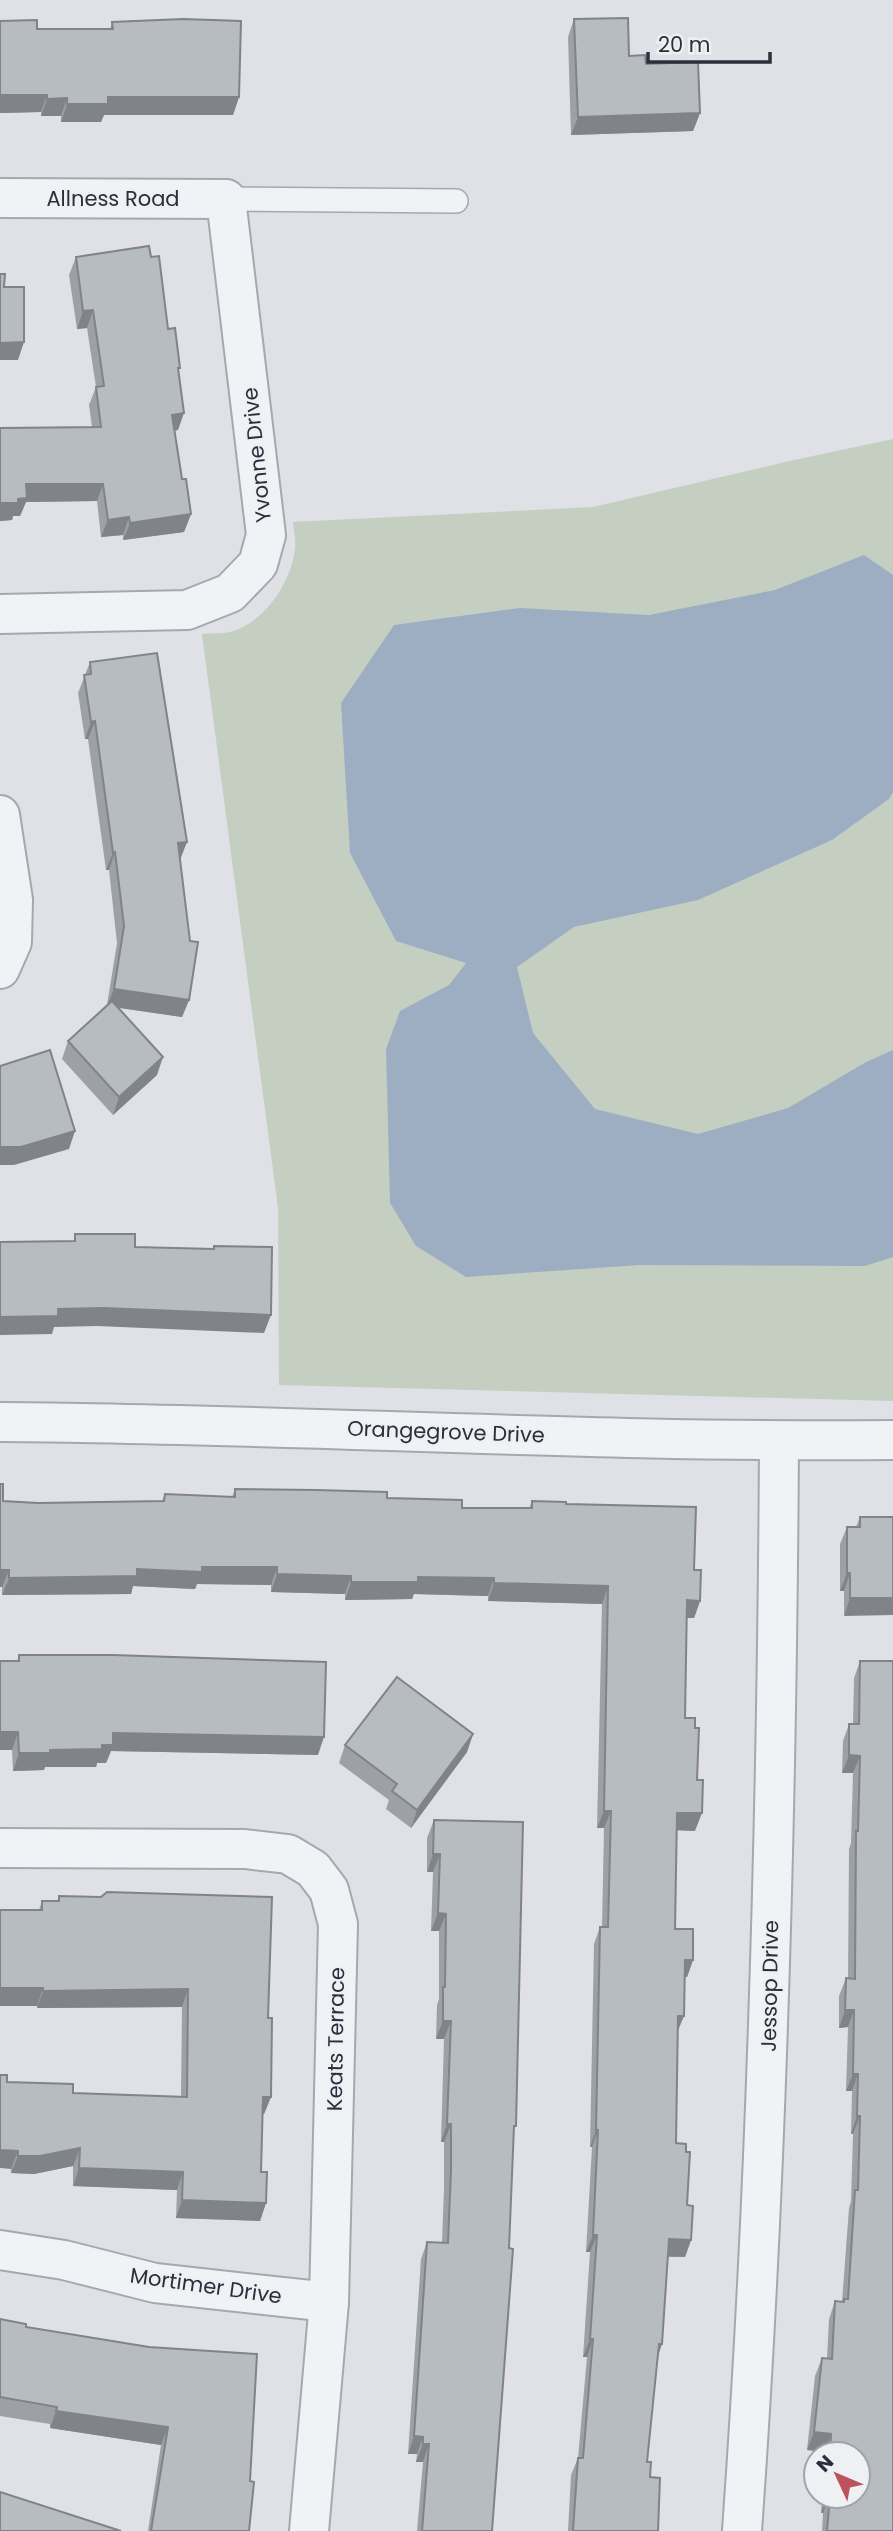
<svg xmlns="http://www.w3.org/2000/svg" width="893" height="2531" font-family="Poppins,sans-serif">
  <rect width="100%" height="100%" fill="#dfe1e6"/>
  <path fill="#c4cfc1" d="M 893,439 L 893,1401 L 279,1385 L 278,1208 L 202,634 C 211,633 221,634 230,632 C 264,623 291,583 295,549 C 296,541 294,531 293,522 L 593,507 L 794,460 Z"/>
  <polygon fill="#9eaec2" points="864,555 893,575 893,792 889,799 832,840 698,900 574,927 517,967 533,1033 595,1109 698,1134 788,1108 866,1062 893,1050 893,1257 865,1266 640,1265 466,1277 416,1246 390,1203 386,1049 400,1011 449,985 466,963 396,941 350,853 341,703 394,625 520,608 649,615 775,590"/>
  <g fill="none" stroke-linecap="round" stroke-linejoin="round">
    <defs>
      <polyline id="lane" points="226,199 456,201"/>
      <g id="street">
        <polyline points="0,198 226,199 266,535 258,564 230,593 187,610 0,614"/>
        <polyline points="0,815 13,900 12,942 0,969"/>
        <path d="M 0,1422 C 298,1424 595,1443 893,1440"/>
        <polyline points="0,1848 245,1849 288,1854 313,1869 329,1890 338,1924 329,2302 309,2531"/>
        <polyline points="0,2250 64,2260 155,2283 329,2302"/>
        <path d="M 742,2531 C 768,2168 777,1805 779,1441"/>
      </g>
    </defs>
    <use href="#lane" stroke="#a5a8af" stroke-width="26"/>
    <use href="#street" stroke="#a5a8af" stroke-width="42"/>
    <use href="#lane" stroke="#f1f2f5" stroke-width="23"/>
    <use href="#street" stroke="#f1f2f5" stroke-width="38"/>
  </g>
  <g fill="#9da1a7">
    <polygon points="574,19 629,56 646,64 700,113 693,131 571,135 568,37"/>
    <polygon points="0,21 37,29 110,29 112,22 239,97 233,115 104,115 101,122 61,122 61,116 41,116 41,112 0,113"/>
    <polygon points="76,257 151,257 179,372 178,430 174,431 182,479 191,514 184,532 123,540 123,535 101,537 97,501 26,502 20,516 13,516 12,520 0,521 0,428 92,427 89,405 96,387 87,328 77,329 69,275"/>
    <polygon points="90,662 180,860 189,1000 182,1017 119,1008 157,1075 113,1115 62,1059 68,1041 107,1005 117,943 109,870 106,870 88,739 85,739 78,693"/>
    <polygon points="0,1484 3,1501 38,1503 162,1501 165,1494 232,1497 235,1489 387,1498 462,1508 529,1508 532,1501 566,1504 694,1570 700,1601 694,1618 687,1618 685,1718 695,1831 677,1830 675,1929 693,1960 687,1977 684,1977 678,2032 676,2143 687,2205 691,2240 685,2257 668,2257 662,2344 657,2357 647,2462 658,2531 568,2531 571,2475 578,2458 587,2357 583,2357 590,2252 586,2252 592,2147 590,2147 594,1944 600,1927 602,1927 604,1828 597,1828 602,1604 488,1601 488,1596 414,1594 412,1599 345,1600 345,1594 271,1592 271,1585 197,1584 195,1589 133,1586 131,1594 2,1595 2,1587 0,1587"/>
    <polygon points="860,1517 893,1517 844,1616 844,1591 840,1591 840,1544 847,1527 856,1527"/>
    <polygon points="19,1655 318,1755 111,1751 106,1763 97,1763 96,1767 45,1767 44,1770 13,1771 12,1750 0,1750 0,1661 17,1661"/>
    <polygon points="860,1661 893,2531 822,2531 823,2513 821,2513 822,2496 858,2496 858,2454 825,2454 825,2452 807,2450 815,2376 822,2358 827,2358 829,2319 835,2301 842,2302 849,2208 851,2201 853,2134 851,2134 852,2091 846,2091 848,2027 839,2028 839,1996 846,1978 848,1978 849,1849 851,1843 853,1773 842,1773 843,1741 849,1724 853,1724 854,1678"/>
    <polygon points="473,1734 467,1752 411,1828 386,1809 389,1800 339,1763 345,1745"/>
    <polygon points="434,1820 514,2132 492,2531 417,2531 423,2462 416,2462 417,2454 408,2454 421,2259 427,2242 442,2243 444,2188 444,2142 441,2142 444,2039 436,2039 437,2005 439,1999 439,1931 431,1931 433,1872 427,1872 427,1838"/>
    <polygon points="59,1896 268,2018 271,2097 264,2114 262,2114 261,2172 266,2203 260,2221 176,2218 177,2190 73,2186 73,2166 34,2174 11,2173 7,2082 73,2093 181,2097 182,2007 37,2008 37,2006 0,2006 0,1910 39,1910 42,1901 57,1901"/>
    <polygon points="0,2319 26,2327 250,2481 249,2531 148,2531 161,2445 50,2428 50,2424 0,2416"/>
  </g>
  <g fill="#808388">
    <polygon points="0,95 47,95 41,112 0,113"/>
    <polygon points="108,97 239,97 233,115 104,115 101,122 61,122 67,104"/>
    <polygon points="67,98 61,116 41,116 47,99"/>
    <polygon points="700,113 693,131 571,135 578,117"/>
    <polygon points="93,310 87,328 77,329 83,311"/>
    <polygon points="24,342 18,360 0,360 0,343"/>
    <polygon points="184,413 178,430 165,432 172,415"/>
    <polygon points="26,484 103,484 97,501 26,502 20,516 13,516 12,520 0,521 0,503"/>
    <polygon points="191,514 184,532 123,540 130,523"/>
    <polygon points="129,517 123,535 101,537 108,520"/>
    <polygon points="95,721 88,739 85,739 91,722"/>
    <polygon points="187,842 180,860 178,843"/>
    <polygon points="115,852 109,870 106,870 113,853"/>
    <polygon points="114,989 189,1000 182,1017 107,1006"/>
    <polygon points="163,1057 157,1075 113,1115 119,1097"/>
    <polygon points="75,1131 69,1149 14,1165 0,1165 0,1147"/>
    <polygon points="104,1308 271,1315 264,1333 97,1326 54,1327 52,1334 0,1335 0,1317 58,1309"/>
    <polygon points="202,1567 277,1567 271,1585 197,1584 195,1589 133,1586 131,1594 2,1595 9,1578 137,1569"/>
    <polygon points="0,1570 9,1570 2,1587 0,1587"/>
    <polygon points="847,1573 850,1573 844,1591 840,1591"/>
    <polygon points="277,1574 351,1576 345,1594 271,1592"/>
    <polygon points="418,1577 494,1578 488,1596 414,1594 412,1599 345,1600 351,1582"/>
    <polygon points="494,1583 608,1586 602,1604 488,1601"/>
    <polygon points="850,1598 893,1598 893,1615 844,1616"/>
    <polygon points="687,1600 700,1601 694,1618 681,1618"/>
    <polygon points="0,1732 18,1732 12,1750 0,1750"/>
    <polygon points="113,1733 324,1737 318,1755 111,1751 106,1763 97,1763 96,1767 45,1767 44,1770 13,1771 19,1753 102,1745"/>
    <polygon points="473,1734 467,1752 411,1828 417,1810"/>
    <polygon points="849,1755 860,1756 853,1773 842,1773"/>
    <polygon points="604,1811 611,1811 604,1828 597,1828"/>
    <polygon points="677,1813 702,1813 695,1831 671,1830"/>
    <polygon points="433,1854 440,1854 433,1872 427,1872"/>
    <polygon points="438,1913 446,1914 439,1931 431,1931"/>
    <polygon points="685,1960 693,1960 687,1977 678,1977"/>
    <polygon points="0,1988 43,1988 37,2006 0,2006"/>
    <polygon points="188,1989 182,2007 37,2008 43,1991"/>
    <polygon points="845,2010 854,2010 848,2027 839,2028"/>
    <polygon points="678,2016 684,2016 677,2033"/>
    <polygon points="443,2021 451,2021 444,2039 436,2039"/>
    <polygon points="853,2074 858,2074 852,2091 846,2091"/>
    <polygon points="263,2097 271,2097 264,2114 256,2114"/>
    <polygon points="857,2116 860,2116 853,2134 851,2134"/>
    <polygon points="447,2124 451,2124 444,2142 441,2142"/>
    <polygon points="596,2130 598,2130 592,2147 590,2147"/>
    <polygon points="80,2148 73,2166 34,2174 11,2173 18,2156"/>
    <polygon points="0,2150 18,2151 11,2169 0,2168"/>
    <polygon points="79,2168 183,2172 177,2190 73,2186"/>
    <polygon points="182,2200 266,2203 260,2221 176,2218"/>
    <polygon points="593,2235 597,2235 590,2252 586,2252"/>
    <polygon points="669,2239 691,2240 685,2257 663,2256"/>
    <polygon points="590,2339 593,2339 587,2357 583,2357"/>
    <polygon points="659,2344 662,2344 656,2362"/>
    <polygon points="56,2411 168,2427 161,2445 50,2428"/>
    <polygon points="814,2432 831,2434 825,2452 807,2450"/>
    <polygon points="414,2436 423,2437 417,2454 408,2454"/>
    <polygon points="423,2444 429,2444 423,2462 416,2462"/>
    <polygon points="827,2496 830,2496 823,2513 821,2513"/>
  </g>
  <g fill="#b7bbc2" stroke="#808388" stroke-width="2">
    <polygon points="628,18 629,56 645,55 646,64 698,62 700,113 578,117 574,19"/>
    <polygon points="183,19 241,21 239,97 108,97 108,104 67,104 67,98 47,99 47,95 0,95 0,21 37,20 37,29 113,29 112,22"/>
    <polygon points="149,246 151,257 159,256 168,329 175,328 180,368 178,368 184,413 172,415 182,479 186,479 191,514 130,523 129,517 108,520 103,484 26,484 27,498 18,499 18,503 0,503 0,428 101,427 96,387 104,386 93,310 83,311 76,257"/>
    <polygon points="0,274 5,274 4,287 24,287 24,342 0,343"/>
    <polygon points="157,653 187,842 178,843 190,941 198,942 189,1000 114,989 124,926 115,852 113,853 95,721 91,722 84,675 91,674 90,662"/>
    <polygon points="112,1001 163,1057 119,1097 68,1041"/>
    <polygon points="50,1050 75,1131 21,1147 0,1147 0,1066"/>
    <polygon points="75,1234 135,1234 135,1247 214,1249 214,1246 272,1247 271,1315 104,1308 58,1309 58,1316 0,1317 0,1242 75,1241"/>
    <polygon points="0,1484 3,1484 3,1501 38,1503 164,1501 165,1494 235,1497 235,1489 316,1490 387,1492 387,1498 462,1500 462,1508 532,1508 532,1501 566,1502 566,1504 696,1507 694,1570 701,1570 700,1601 687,1600 685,1718 695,1718 695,1728 699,1728 697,1780 703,1780 702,1813 677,1813 675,1929 693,1929 693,1960 685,1960 684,2016 678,2016 676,2143 686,2144 686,2152 690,2152 687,2205 693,2206 691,2240 669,2239 662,2344 659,2344 647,2462 651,2462 650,2477 660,2478 658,2531 573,2531 578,2458 583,2458 593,2339 590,2339 597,2235 593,2235 598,2130 596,2130 600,1927 608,1927 611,1811 604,1811 608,1586 494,1583 494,1578 418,1577 418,1582 351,1582 351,1576 277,1574 277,1567 202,1567 202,1572 137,1569 137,1576 9,1578 9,1570 0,1570"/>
    <polygon points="860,1517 893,1517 893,1598 850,1598 850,1573 847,1573 847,1527 860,1527"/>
    <polygon points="19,1655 113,1655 326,1662 324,1737 113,1733 113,1745 102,1745 102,1749 50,1750 50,1753 19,1753 18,1732 0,1732 0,1661 19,1661"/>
    <polygon points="860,1661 893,1661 893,2531 827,2531 830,2496 858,2496 858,2454 830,2454 831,2434 814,2432 822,2358 832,2359 835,2301 844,2302 844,2299 848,2299 855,2190 858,2190 860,2116 857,2116 858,2074 853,2074 854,2010 845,2010 846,1978 855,1979 856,1831 858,1831 860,1756 849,1755 849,1724 859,1724"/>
    <polygon points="397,1677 473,1734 417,1810 392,1791 397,1784 345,1745"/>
    <polygon points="434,1820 523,1822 516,2126 514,2126 509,2248 513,2249 492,2531 422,2531 429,2444 423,2444 423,2437 414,2436 427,2242 448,2243 451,2170 451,2124 447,2124 451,2021 443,2021 443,1987 445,1987 446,1914 438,1913 440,1854 433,1854"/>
    <polygon points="107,1892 272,1897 268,2018 272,2018 271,2097 263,2097 261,2172 267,2172 266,2203 182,2200 183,2172 79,2168 80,2148 40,2156 18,2156 18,2151 0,2150 0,2075 7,2075 7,2082 73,2084 73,2093 187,2097 188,1989 43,1991 43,1988 0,1988 0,1910 42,1910 42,1901 59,1901 59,1896 101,1897"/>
    <polygon points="0,2319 26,2324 26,2327 149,2347 257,2354 250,2481 254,2482 249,2531 151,2531 168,2427 56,2411 57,2407 0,2397"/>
    <polygon points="0,2492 121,2531 0,2531"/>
  </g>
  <g text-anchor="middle" stroke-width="5" stroke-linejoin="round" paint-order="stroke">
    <g font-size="21" fill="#2a2f3b" stroke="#eef0f4">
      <text x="113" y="206">Allness Road</text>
      <text transform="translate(257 455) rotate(-96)" y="7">Yvonne Drive</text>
      <text transform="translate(446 1432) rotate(2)" y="7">Orangegrove Drive</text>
      <text transform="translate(770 1986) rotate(-89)" y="7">Jessop Drive</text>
      <text transform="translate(336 2039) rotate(-89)" y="7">Keats Terrace</text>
      <text transform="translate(206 2286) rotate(8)" y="7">Mortimer Drive</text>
    </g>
  </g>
  <g transform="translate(837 2475) rotate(314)"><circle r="33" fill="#eef0f4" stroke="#a0a3aa" stroke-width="2"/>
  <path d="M0-5L12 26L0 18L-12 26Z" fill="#be515e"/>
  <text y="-10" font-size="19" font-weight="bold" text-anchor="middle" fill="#2a2f3b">N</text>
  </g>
  <path d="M648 52v10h122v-10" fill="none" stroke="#2a2f3b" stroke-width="3.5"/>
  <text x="658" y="52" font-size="21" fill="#2a2f3b" stroke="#eef0f4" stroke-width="5" paint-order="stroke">20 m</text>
</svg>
